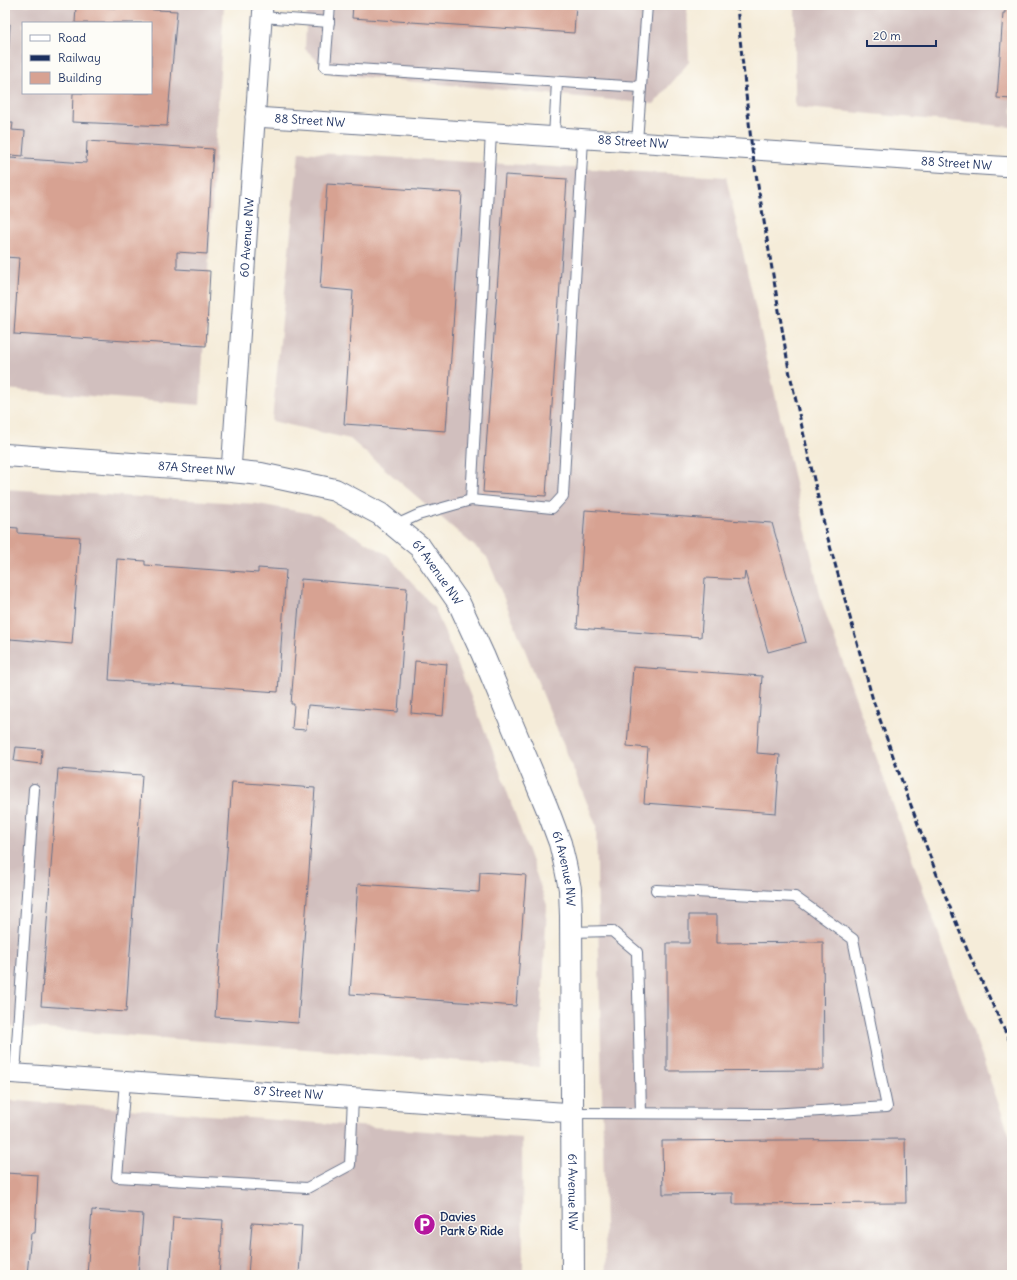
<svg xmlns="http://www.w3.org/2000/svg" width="1017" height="1280" font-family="Delius,sans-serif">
  <rect width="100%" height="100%" fill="#fdfcf7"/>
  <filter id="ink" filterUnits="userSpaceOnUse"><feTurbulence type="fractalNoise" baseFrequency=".025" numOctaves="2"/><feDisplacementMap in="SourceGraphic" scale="8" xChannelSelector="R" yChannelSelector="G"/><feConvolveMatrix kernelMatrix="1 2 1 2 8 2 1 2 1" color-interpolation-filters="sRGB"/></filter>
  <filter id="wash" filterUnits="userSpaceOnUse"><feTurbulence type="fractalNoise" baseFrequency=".012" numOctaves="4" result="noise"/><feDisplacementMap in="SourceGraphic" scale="16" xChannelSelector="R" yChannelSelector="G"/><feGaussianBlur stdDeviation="0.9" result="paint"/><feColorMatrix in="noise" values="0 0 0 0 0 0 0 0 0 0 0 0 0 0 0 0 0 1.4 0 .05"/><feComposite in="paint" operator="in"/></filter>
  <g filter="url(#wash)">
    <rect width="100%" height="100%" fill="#f5ecd9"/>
    <g fill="#d1bfbe" fill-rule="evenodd">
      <path d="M 5,5 L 224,5 L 200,405 L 5,389 ZM 23,23 L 151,23 L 151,93 L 23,93 Z"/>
      <polygon points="307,5 687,5 689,62 654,104 332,74 305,49"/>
      <polygon points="795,5 1012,5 1012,127 795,107"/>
      <polygon points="299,152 726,177 822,603 1012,1142 1012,1275 606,1275 596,825 487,557 350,439 272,421"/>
      <polygon points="5,489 258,504 319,515 388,555 435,609 491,746 547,905 539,1067 5,1026"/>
      <polygon points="5,1100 522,1138 523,1275 5,1275"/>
    </g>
    <g id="blocks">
      <g fill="#d7a292">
        <polygon points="353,5 576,5 574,33 352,18"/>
        <polygon points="1005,5 1012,5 1012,99 997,98 1003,13 1005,13"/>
        <polygon points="76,6 177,11 167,126 72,122 73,93 151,93 151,23 75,23"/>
        <polygon points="5,24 10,24 6,93 5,93"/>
        <polygon points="5,123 13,123 12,130 25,131 23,156 11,155 10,158 86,163 87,141 213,149 207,254 177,252 177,269 210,271 206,346 14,334 19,258 5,257"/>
        <polygon points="505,175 567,179 546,496 483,492"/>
        <polygon points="327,184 462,193 446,431 344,424 353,291 320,288"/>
        <polygon points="585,510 772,523 806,642 768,652 745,572 744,580 705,578 701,637 577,628"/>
        <polygon points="5,527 18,528 18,533 80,537 72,644 10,639 8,660 5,659"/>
        <polygon points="117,559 145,561 145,565 258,573 258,568 286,570 278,692 109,680"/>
        <polygon points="301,579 407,588 398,712 308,705 306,730 292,729 294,704 291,704"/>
        <polygon points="415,661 447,664 443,716 411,713"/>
        <polygon points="633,667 762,676 757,753 780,755 776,813 644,803 648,748 627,746"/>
        <polygon points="16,747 42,749 41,764 14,761"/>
        <polygon points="58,769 142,775 126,1012 41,1006"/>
        <polygon points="232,782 315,788 298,1023 215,1017"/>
        <polygon points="480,872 526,875 516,1006 350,994 358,884 479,892"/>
        <polygon points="689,915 717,915 717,943 823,942 824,1070 667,1071 667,943 689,943"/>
        <polygon points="905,1139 906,1203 733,1204 733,1193 663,1194 662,1141"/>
        <polygon points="6,1173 38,1175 35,1233 31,1233 27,1275 5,1275 5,1178"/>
        <polygon points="92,1210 143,1214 138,1275 87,1275"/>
        <polygon points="173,1217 223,1220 219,1275 169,1275"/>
        <polygon points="252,1223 302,1226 299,1275 248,1275"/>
      </g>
    </g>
  </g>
  <g filter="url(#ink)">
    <use href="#blocks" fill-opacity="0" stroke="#677189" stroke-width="1"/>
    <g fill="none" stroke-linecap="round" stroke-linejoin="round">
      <defs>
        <g id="lane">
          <polyline points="330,5 325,67 641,87"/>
          <polyline points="262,17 329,22"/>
          <polyline points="554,137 557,82"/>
          <polyline points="637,142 647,5"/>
          <polyline points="471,500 552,508 563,496 583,139"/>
          <polyline points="394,526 418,515 471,500 491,133"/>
          <polyline points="571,932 612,931 637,952 641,1113"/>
          <polyline points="15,1074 34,789"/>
          <polyline points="125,1082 117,1177 307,1188 350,1165 353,1098"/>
          <polyline points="573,1113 770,1114 887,1107 853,939 795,897 656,890"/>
        </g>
        <g id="street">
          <path id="s1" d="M 255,117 L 1012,167"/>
          <path id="s2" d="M 231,471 L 263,5"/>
          <path id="s3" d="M 5,1073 L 573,1113"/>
        </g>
        <g id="secondary">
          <path id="s4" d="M 5,455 L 231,471 L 261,474 L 335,490 L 380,514 L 420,547 L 459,603 L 483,655 L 547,808 L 560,843 L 565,864 L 570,889 L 571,916 L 573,1275"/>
        </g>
      </defs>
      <use href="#lane" stroke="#677189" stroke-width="12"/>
      <use href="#street" stroke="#677189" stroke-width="21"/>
      <use href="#secondary" stroke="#677189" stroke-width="24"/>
      <use href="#lane" stroke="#fff" stroke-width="10"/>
      <use href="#street" stroke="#fff" stroke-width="19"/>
      <use href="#secondary" stroke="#fff" stroke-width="22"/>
      <polyline stroke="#1b2f5e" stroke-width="3" stroke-dasharray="6 3" stroke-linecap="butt" points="737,5 739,29 752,150 789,370 825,528 873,700 903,784 937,875 968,952 1012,1046"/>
    </g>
  </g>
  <defs>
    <symbol id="parking-disc" viewBox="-11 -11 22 22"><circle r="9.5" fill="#b5179e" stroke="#fdfcf7"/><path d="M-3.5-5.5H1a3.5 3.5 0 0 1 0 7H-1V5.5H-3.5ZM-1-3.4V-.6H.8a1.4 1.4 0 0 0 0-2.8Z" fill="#fff"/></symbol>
  </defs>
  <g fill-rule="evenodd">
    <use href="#parking-disc" x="412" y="1212" width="25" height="25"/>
  </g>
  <g text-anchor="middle" stroke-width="3" stroke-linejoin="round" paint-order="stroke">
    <g font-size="12" fill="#1b2f5e" stroke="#fdfcf7">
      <text dy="4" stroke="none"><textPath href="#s1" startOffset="55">88 Street NW</textPath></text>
      <text dy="4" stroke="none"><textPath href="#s1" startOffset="379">88 Street NW</textPath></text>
      <text dy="4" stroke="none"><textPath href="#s1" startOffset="703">88 Street NW</textPath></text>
      <text dy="4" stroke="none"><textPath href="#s2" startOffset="234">60 Avenue NW</textPath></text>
      <text dy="4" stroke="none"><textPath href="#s4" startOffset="192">87A Street NW</textPath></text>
      <text dy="4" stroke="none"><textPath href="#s4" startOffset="466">61 Avenue NW</textPath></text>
      <text dy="4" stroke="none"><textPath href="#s4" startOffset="790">61 Avenue NW</textPath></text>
      <text dy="4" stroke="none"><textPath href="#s3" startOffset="284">87 Street NW</textPath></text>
      <text dy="4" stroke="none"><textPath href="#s4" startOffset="1114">61 Avenue NW</textPath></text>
    </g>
    <g font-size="12" font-weight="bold" fill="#1b2f5e" stroke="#fdfcf7" text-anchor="start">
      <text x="440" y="1221">Davies<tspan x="440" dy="14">Park &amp; Ride</tspan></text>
    </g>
  </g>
  <rect width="1017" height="1280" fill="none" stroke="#fdfcf7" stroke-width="20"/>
  <rect x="22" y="22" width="130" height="72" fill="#fdfcf7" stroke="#a3aaba"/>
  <rect x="30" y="35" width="20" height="6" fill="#ffffff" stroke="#a3aaba"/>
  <text x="58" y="42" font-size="12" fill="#1b2f5e">Road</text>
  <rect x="30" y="55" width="20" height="6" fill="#1b2f5e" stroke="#a3aaba"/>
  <text x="58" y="62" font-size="12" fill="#1b2f5e">Railway</text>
  <rect x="30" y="72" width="20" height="12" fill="#d7a292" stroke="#a3aaba"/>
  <text x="58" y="82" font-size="12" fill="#1b2f5e">Building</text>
  <path d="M867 40v6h69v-6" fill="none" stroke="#1b2f5e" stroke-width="2"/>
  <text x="873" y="40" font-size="12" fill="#1b2f5e" stroke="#fdfcf7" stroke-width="3" paint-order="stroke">20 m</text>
</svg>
